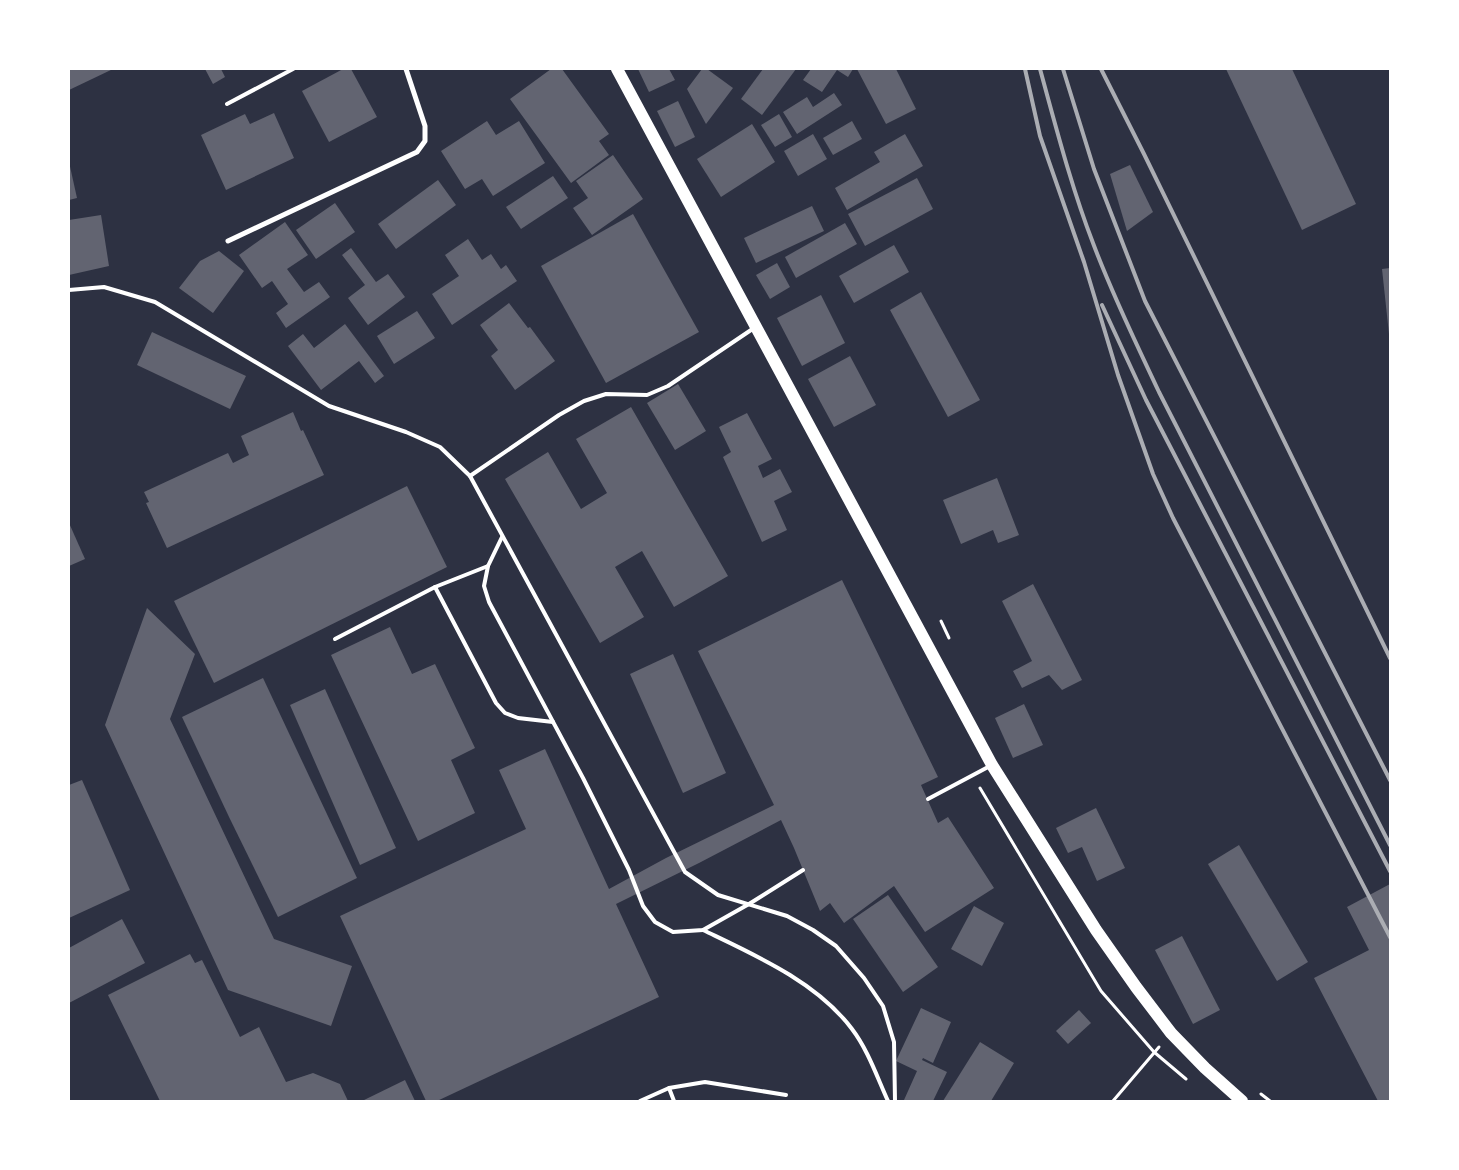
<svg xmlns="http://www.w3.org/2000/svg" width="1459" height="1170" font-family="Spectral,serif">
  <rect width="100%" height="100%" fill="#2d3142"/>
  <g fill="#626471">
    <polygon points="69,69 113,69 69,90"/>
    <polygon points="205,69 221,69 225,77 213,84"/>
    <polygon points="343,69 351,69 377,117 329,142 302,91"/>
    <polygon points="551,69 562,69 609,134 599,141 609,155 571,183 510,99"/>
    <polygon points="638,69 669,69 675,80 649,92"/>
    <polygon points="702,69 707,69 733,88 706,124 687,89"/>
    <polygon points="763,69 796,69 762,115 741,99"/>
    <polygon points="811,69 853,69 848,77 837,70 822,92 803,80"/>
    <polygon points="857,69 896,69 916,109 886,124"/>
    <polygon points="1226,69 1292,69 1356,204 1302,230"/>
    <polygon points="834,93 842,105 797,134 783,112 807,97 813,107"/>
    <polygon points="678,101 695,137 675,147 657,111"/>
    <polygon points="274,113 294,158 226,190 201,135 245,114 250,124"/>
    <polygon points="779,114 792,137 775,147 761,125"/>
    <polygon points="487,121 496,135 519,121 545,163 493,196 482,179 465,189 441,151"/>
    <polygon points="852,121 862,139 833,155 823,138"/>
    <polygon points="752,124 775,162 721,197 697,159"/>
    <polygon points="813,134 827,159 798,176 784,151"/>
    <polygon points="905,134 923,166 847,210 835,188 880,162 874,152"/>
    <polygon points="613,155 643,199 592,235 573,208 588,198 576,181"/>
    <polygon points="69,162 77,198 69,200"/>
    <polygon points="1130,165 1153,212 1127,231 1110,174"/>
    <polygon points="553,176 568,198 521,229 506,207"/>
    <polygon points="917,178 933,209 865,246 848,214"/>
    <polygon points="438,180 456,205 396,249 378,224"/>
    <polygon points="335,203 355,232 316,259 296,230"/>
    <polygon points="812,206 824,231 756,263 744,238"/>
    <polygon points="633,214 699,332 606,383 541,266"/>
    <polygon points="101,215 109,266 69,275 69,220"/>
    <polygon points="285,222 308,255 287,269 304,292 319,282 330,297 286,328 276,313 288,304 272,281 262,288 239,255"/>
    <polygon points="845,223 857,244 796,278 785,257"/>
    <polygon points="468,239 482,260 491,254 501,269 506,265 517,281 452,325 432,294 459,276 445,255"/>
    <polygon points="894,245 909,272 854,303 839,276"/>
    <polygon points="351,248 376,282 388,274 405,297 368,325 348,298 365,285 342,255"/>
    <polygon points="219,251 244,271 213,313 179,288 200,261"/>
    <polygon points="777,263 790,287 770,299 756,275"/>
    <polygon points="1390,268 1390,334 1389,334 1382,269"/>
    <polygon points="921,292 980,400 948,417 890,310"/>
    <polygon points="821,295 845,343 802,366 777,318"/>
    <polygon points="509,303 528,328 530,327 555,361 515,390 491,356 498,350 480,325"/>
    <polygon points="417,311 435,338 394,364 377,336"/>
    <polygon points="345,324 384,376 375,383 359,361 321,390 288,346 303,334 314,348"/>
    <polygon points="152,332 246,376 230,409 137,365"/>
    <polygon points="850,356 876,405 834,427 808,379"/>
    <polygon points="678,384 706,431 675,450 647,403"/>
    <polygon points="631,407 728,576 674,607 642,551 615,567 644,617 600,643 505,479 548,452 581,509 607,493 576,439"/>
    <polygon points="293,412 301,431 303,430 324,475 167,548 146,503 149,502 144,492 228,453 233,463 249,455 241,436"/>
    <polygon points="747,413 772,459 758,466 763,478 780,469 792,492 774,501 787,530 762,542 723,457 731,452 719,427"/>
    <polygon points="997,478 1019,535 998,543 993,530 961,544 943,500"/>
    <polygon points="407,486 447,567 214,683 174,601"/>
    <polygon points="69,523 85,559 69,566"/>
    <polygon points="842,580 938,777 921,785 938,823 948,817 994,888 925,932 894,886 844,923 830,903 820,911 794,848 781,820 699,863 616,904 659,997 437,1101 426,1101 340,916 526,829 499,770 545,749 609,889 666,858 774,805 698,651"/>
    <polygon points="1033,584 1082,680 1062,690 1049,675 1022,688 1013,671 1032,661 1002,601"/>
    <polygon points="147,608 195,654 170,719 274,939 352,966 331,1026 228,990 105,725"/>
    <polygon points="390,627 412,674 435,664 475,748 451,760 475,813 418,841 331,655"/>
    <polygon points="673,654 726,773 683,793 630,674"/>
    <polygon points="263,678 357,878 278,917 230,819 182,717"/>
    <polygon points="325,689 396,848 360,865 290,705"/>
    <polygon points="1024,704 1043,745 1013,758 995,718"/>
    <polygon points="82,780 130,890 69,918 69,785"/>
    <polygon points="1096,808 1125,868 1097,881 1082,847 1068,853 1056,828"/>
    <polygon points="1239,845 1308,962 1277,981 1208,864"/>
    <polygon points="1390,884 1390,1101 1378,1101 1314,978 1369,950 1347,907"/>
    <polygon points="888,895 938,967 903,992 853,919"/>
    <polygon points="974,906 1004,923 982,966 951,949"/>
    <polygon points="122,919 145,963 69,1003 69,948"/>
    <polygon points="1182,936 1220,1010 1193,1024 1155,950"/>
    <polygon points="190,954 195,963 202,960 240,1037 259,1027 286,1082 313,1073 340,1084 348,1101 160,1101 108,995"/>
    <polygon points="921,1008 951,1022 933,1063 923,1058 922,1060 947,1072 933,1101 908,1101 904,1100 917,1071 896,1061"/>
    <polygon points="1079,1010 1091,1023 1068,1044 1056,1031"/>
    <polygon points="980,1042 1014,1063 991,1101 943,1101"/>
    <polygon points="405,1080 415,1101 362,1101"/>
  </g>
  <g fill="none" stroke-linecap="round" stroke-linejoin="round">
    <g stroke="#fff" stroke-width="3">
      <polyline points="941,621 949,638"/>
      <polyline points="980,788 1101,991 1154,1052 1186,1079"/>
      <polyline points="1261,1094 1270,1101"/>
      <polyline points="1113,1101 1159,1047"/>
    </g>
    <g stroke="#fff" stroke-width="4">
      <polyline points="227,104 293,69"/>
      <polyline points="69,290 104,287 155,302 329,406 406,432 440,447 470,476 685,872 718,895 787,916 813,930 836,946 864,978 883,1006 894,1042 895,1101"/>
      <polyline points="470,476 559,415 584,401 606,394 647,395 668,386 754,328"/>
      <polyline points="502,537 488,566 484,586 489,602 583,778 629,870 643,906 655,922 673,932 703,930 749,904 803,870"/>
      <polyline points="435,587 496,703 505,713 518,718 553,722"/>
      <polyline points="335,639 435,587 488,566"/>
      <polyline points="928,799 990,766"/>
      <path d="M 703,930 C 755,955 817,982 852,1029 C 868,1050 877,1077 888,1101"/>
      <polyline points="669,1088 674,1101"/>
      <polyline points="640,1101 669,1088 705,1082 786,1095"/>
    </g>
    <polyline stroke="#fff" stroke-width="5" points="228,241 417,152 425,141 425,126 406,69"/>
    <polyline stroke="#fff" stroke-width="12" points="617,69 992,765 1096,930 1136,987 1171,1033 1205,1068 1242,1101"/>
    <g stroke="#abadb3" stroke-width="4">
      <polyline points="1025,69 1040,136 1084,262 1118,375 1153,474 1173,518 1390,937"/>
      <path d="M 1040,69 C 1056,127 1071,186 1093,243 C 1112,294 1136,343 1159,392 L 1390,845"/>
      <polyline points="1063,69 1094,169 1145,301 1390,780"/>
      <polyline points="1101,69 1144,154 1390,658"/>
      <polyline points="1102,305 1146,400 1390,871"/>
    </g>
  </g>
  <rect width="1459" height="1170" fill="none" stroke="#ffffff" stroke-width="140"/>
</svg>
